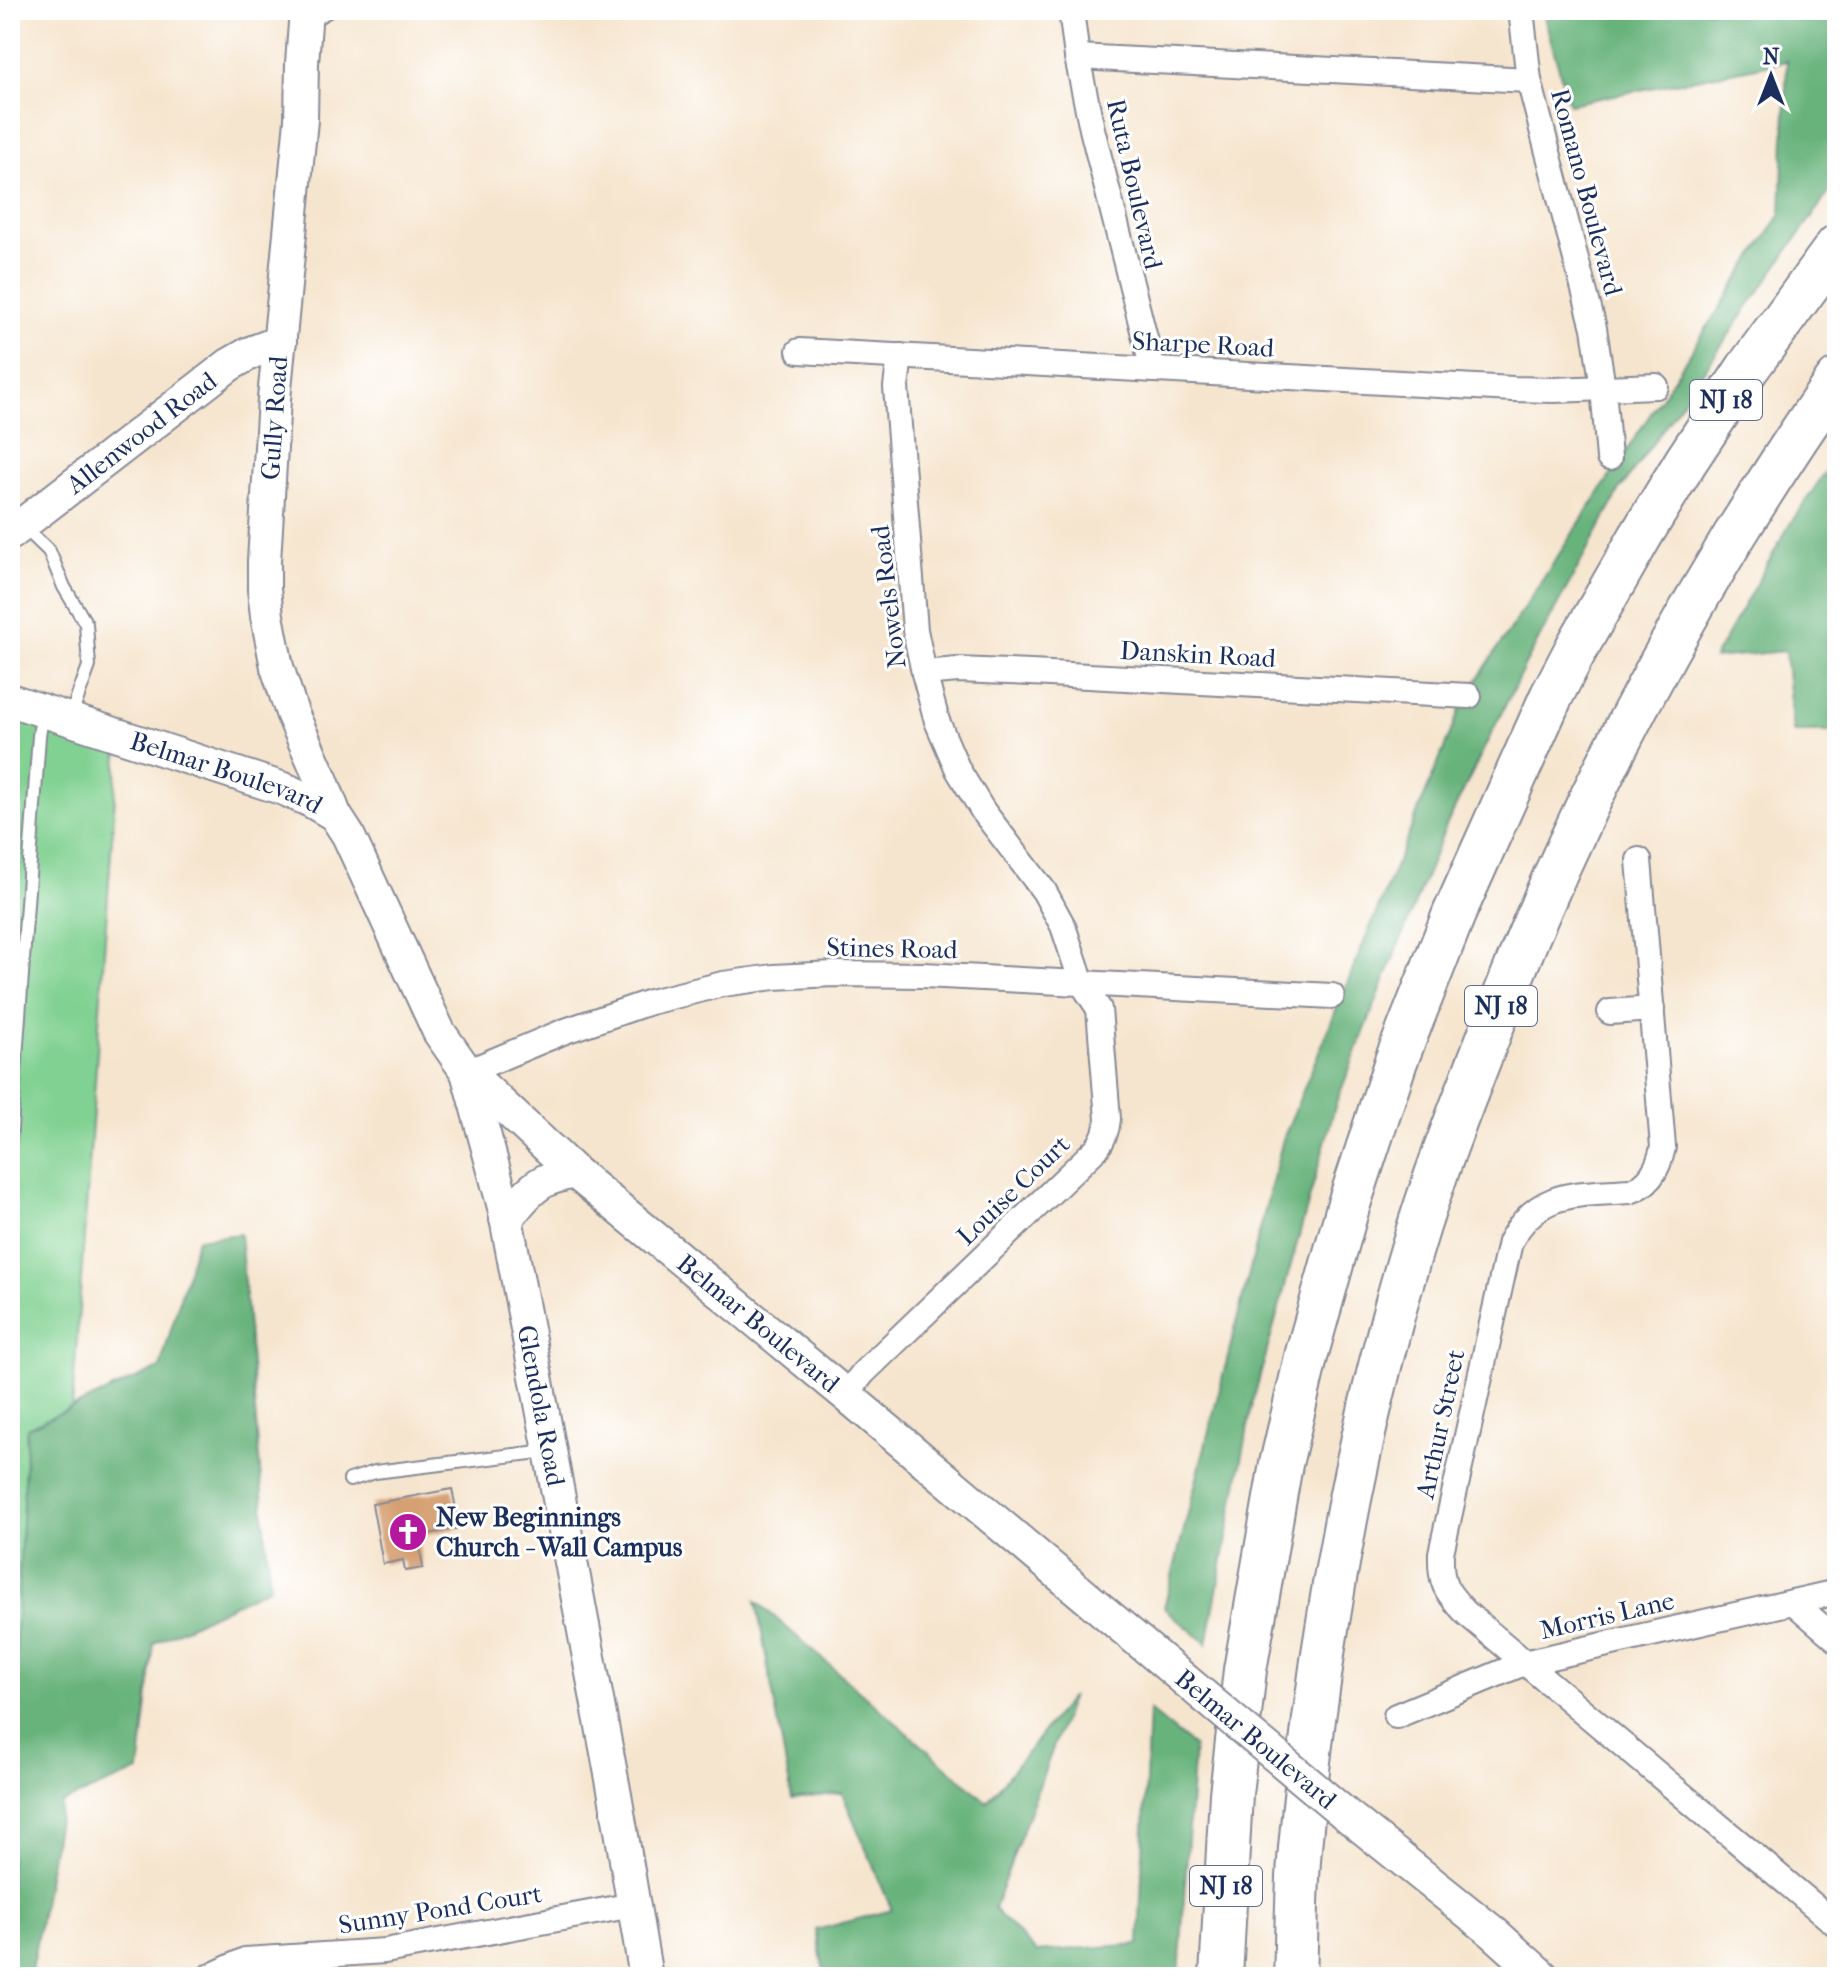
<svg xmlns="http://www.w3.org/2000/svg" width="1847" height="1987" font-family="'IM FELL French Canon',serif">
  <rect width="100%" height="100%" fill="#fff"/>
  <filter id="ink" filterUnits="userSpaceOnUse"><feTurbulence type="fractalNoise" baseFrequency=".0125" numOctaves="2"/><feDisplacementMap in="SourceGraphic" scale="16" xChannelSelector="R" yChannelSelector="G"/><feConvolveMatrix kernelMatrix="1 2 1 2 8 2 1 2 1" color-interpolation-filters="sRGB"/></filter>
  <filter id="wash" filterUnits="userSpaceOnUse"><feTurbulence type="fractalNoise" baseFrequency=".006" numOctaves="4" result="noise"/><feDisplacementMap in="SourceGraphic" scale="32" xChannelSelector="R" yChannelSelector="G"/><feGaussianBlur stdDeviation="1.8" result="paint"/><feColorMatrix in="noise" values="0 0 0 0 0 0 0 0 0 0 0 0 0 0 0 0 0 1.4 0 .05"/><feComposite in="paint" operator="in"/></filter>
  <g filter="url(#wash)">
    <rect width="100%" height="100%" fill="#f6e5ce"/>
    <polygon fill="#81d192" stroke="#4e8078" stroke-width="2" points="10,716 118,752 72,1408 27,1428 12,1717 10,1719"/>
    <g fill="#68b37c" stroke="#42716d" stroke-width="2">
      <polygon points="1568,10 1837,10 1837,181 1620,490 1526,663 1445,828 1336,1103 1253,1401 1207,1644 1164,1608 1283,1139 1464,700 1781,214 1787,61 1569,104 1544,16"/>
      <polygon points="1837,455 1837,732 1793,732 1785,651 1714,658 1790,524"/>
      <polygon points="240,1234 270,1587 154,1643 139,1771 61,1803 30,1977 10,1977 10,1719 12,1716 27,1428 160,1368 197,1239"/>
      <polygon points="756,1601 987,1802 1072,1696 994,1909 1036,1952 1139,1944 1149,1710 1194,1747 1179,1977 825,1977 816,1930 892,1910 842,1793 792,1799"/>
    </g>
    <g id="blocks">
      <polygon fill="#d6a073" points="452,1489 460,1528 418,1536 423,1568 405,1571 403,1560 383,1564 372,1504"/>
    </g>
  </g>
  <g filter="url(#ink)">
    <use href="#blocks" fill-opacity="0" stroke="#888a96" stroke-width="2"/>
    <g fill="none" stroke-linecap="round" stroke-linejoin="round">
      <defs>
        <g id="lane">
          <polyline points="309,22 330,10"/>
          <polyline points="22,525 49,551 64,587 86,624 89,666 70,718"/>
          <polyline points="10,1142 39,736 43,711"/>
          <polyline points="350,1480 375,1472 547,1451"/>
        </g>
        <g id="street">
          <polyline points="1071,10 1077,57 1092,129 1153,370"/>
          <polyline points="1521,10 1529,80 1594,328 1603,388 1609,458"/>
          <polyline points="1077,57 1529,80"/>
          <polyline points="799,351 1513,389 1554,390 1656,386"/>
          <polyline points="924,673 958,670 1031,673 1469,696"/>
          <path d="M 1639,860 L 1663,1147 C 1659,1167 1650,1185 1630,1191 C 1577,1195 1538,1189 1510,1242 L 1441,1553 C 1440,1584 1445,1590 1466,1613 L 1837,1925"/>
          <polyline points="1610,1012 1652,1009"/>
          <polyline points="467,1072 565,1031 650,1002 723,984 774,977 834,974 923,975 1332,996"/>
          <path d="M 846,1395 L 863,1373 L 1097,1148 C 1104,1139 1107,1130 1108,1119 L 1099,1009 L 1082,983 L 1063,926 L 1044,891 L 983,811 L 958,770 L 937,721 L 924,673 L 915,630 L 896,387 L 900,356"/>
          <polyline points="1793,1602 1837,1640"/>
          <polyline points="1396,1716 1524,1663 1837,1592"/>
          <polyline points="209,1977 245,1960 385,1951 633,1905"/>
        </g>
        <g id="secondary">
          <polyline points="306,10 302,63 301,120 274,399 264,561 264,589 267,616 277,667 292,713 322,781 335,815"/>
          <path id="s1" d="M 10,534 L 229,365 L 250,353 L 280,342"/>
          <path id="s2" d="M 10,700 L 284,789 L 311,801 L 335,815 L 348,835 L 439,1032 L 467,1072 L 571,1169 L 846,1395 L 1204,1696"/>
          <path id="s3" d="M 467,1072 L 504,1207 L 615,1795 L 646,1977"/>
          <path d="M 506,1219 C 518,1205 531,1186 549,1179 C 557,1176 566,1174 574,1172"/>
          <polyline points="1344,1813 1494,1933 1543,1977"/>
        </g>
        <g id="highway">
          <polyline points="1221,1977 1231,1794 1245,1670 1281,1464 1307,1353 1348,1207 1396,1061 1454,914 1551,697 1576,649 1640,537 1686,461 1747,369 1837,246"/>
          <path d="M 1295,1977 C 1297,1934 1296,1891 1300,1848 C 1318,1646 1354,1444 1412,1249 C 1437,1164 1471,1082 1503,999 C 1566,838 1643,685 1733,538 C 1766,485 1800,431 1837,380"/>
        </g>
      </defs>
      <use href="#lane" stroke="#888a96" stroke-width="16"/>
      <use href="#street" stroke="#888a96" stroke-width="28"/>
      <use href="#secondary" stroke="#888a96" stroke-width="36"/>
      <use href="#highway" stroke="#888a96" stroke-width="46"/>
      <use href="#lane" stroke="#fff" stroke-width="12"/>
      <use href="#street" stroke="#fff" stroke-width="24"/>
      <use href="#secondary" stroke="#fff" stroke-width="32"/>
      <use href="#highway" stroke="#fff" stroke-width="42"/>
      <defs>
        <polyline id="secondary-bridge" points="1204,1696 1344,1813"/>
      </defs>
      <use href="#secondary-bridge" stroke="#888a96" stroke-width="36" stroke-linecap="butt"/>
      <use href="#secondary-bridge" stroke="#fff" stroke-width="32"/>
    </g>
  </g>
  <defs>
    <symbol id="church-disc" viewBox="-11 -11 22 22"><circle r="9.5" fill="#b5179e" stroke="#fff"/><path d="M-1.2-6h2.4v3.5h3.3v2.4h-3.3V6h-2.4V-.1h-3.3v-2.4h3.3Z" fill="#fff"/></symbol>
  </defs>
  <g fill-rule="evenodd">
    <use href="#church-disc" x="386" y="1510" width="44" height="44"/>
  </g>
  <g text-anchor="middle" stroke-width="6" stroke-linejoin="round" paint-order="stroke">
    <g fill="#fff" stroke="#5f6d8e" stroke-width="2">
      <rect x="1690" y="380" width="72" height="40" rx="6"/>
      <rect x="1465" y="986" width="72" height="40" rx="6"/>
      <rect x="1190" y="1866" width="72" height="40" rx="6"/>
    </g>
    <g font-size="24" font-weight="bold" fill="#1b2f5e">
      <text x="1726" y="408">NJ 18</text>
      <text x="1501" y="1014">NJ 18</text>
      <text x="1226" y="1894">NJ 18</text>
    </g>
    <g font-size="26" fill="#1b2f5e" stroke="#fff">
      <text transform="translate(1135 184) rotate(77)" y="9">Ruta Boulevard</text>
      <text transform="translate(1587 192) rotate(75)" y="9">Romano Boulevard</text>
      <text transform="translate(1203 344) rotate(3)" y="9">Sharpe Road</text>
      <text transform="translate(274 418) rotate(-86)" y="9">Gully Road</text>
      <text dy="9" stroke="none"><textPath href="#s1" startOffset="166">Allenwood Road</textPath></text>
      <text transform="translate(888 597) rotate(-97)" y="9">Nowels Road</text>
      <text transform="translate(1198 654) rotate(3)" y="9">Danskin Road</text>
      <text dy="9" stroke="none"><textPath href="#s2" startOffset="228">Belmar Boulevard</textPath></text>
      <text transform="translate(892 948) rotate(1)" y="9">Stines Road</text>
      <text transform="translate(1013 1190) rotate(-44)" y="9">Louise Court</text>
      <text dy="9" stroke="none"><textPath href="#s2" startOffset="1020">Belmar Boulevard</textPath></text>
      <text dy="9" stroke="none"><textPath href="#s3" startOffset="342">Glendola Road</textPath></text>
      <text transform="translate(1440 1424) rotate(-78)" y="9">Arthur Street</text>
      <text transform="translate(1607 1615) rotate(-13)" y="9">Morris Lane</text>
      <text transform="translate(1256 1739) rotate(40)" y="9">Belmar Boulevard</text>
      <text transform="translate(440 1909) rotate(-9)" y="9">Sunny Pond Court</text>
    </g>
    <g font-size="26" font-weight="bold" fill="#1b2f5e" stroke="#fff" text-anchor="start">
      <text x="436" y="1526">New Beginnings<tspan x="436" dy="30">Church - Wall Campus</tspan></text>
    </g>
  </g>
  <rect width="1847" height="1987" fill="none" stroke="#fff" stroke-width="40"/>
  <g transform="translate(1771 76)" stroke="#ffffff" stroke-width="6" paint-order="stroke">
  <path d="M0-6L14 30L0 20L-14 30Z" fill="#1b2f5e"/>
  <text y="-12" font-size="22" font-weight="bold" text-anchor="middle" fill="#1b2f5e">N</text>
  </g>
</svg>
